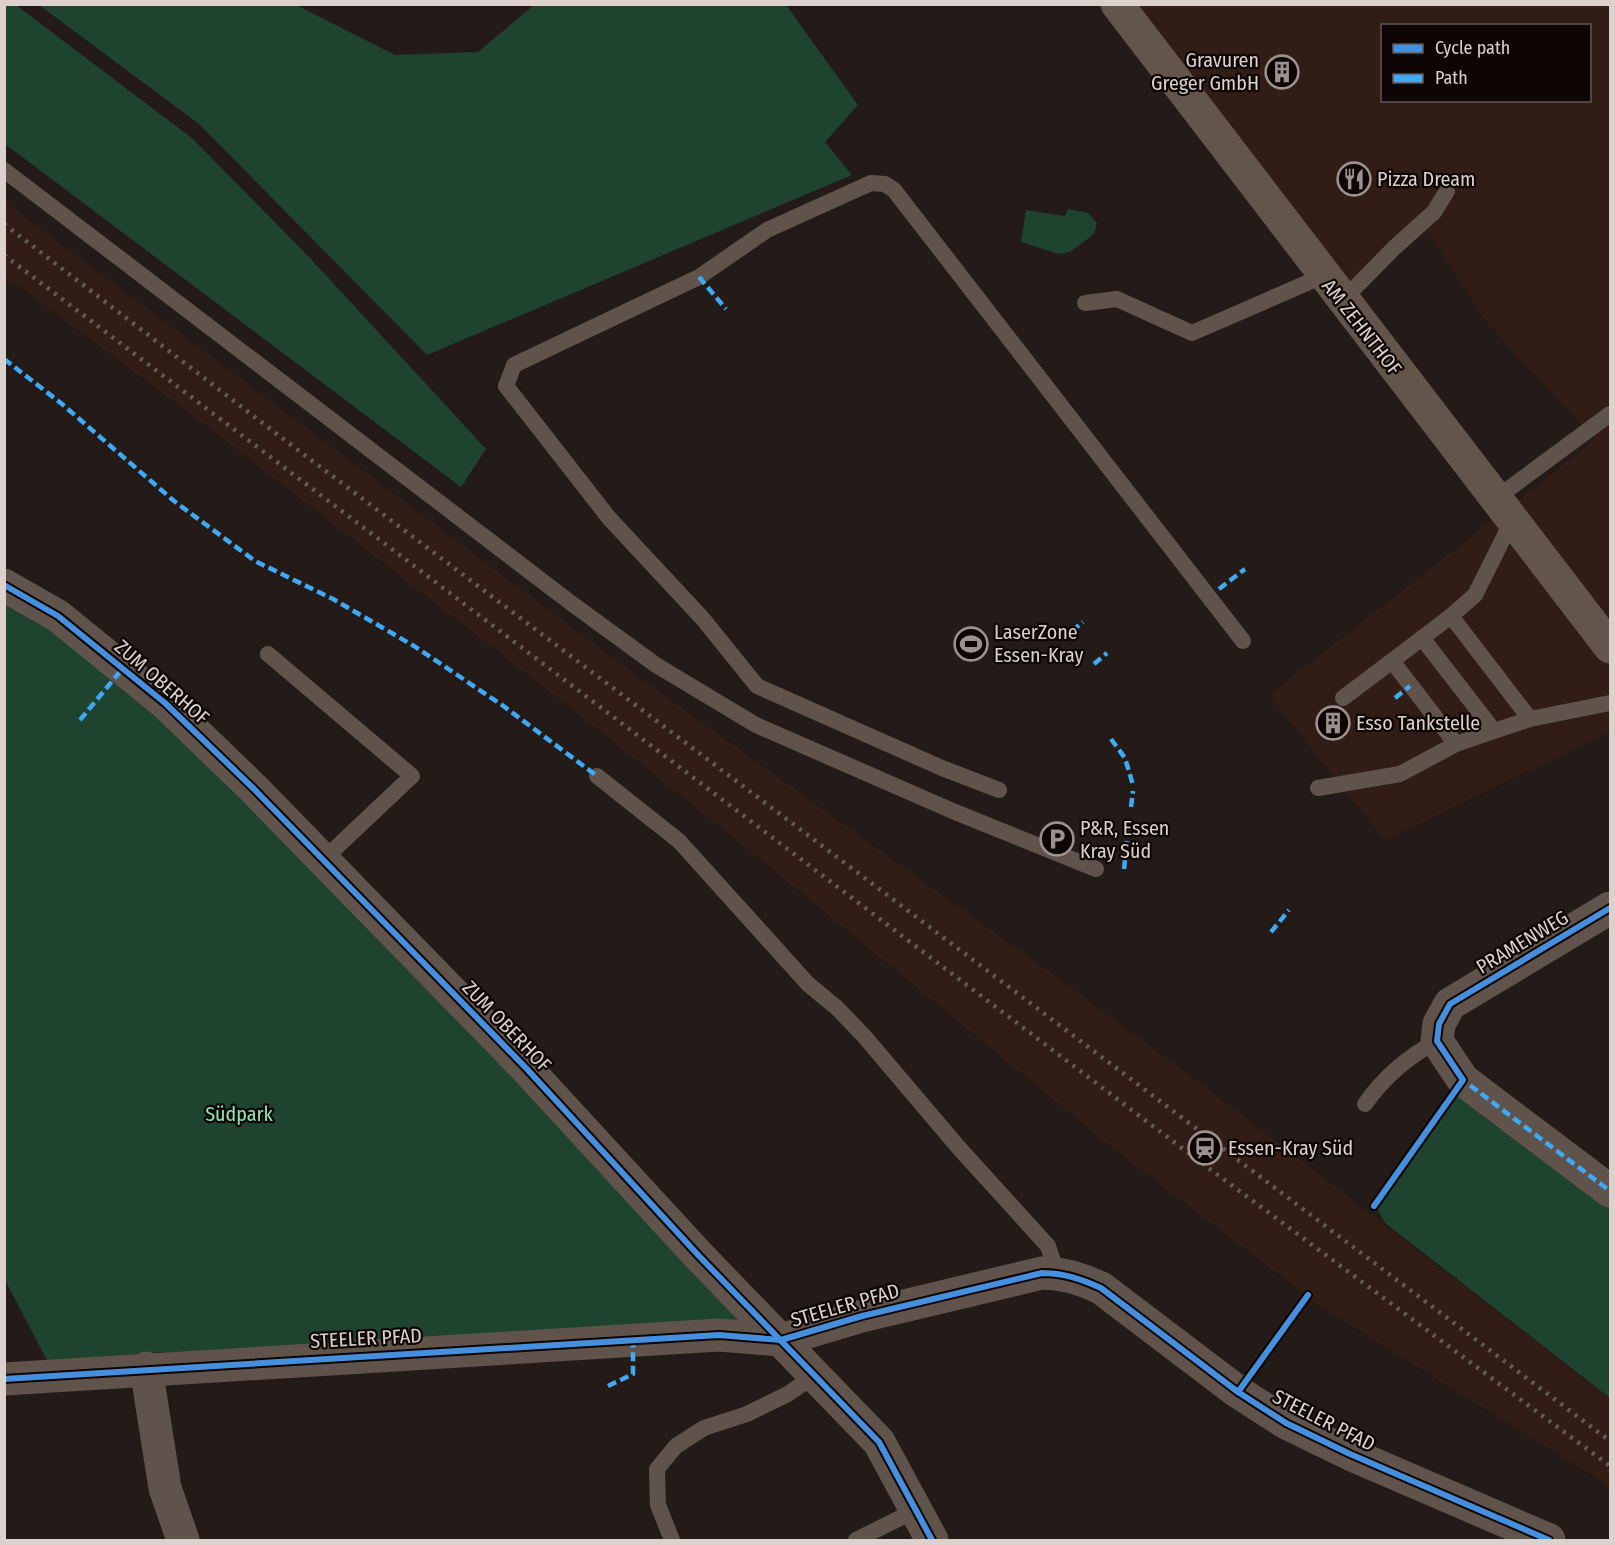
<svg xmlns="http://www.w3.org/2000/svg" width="1615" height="1545" font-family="'Fira Sans Condensed',sans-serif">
  <rect width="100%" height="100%" fill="#241b18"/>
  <g fill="#311d15" fill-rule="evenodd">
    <path d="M 1122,5 L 1610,5 L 1610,732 L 1385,840 L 1269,695 L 1595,440 L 1484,319 L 1428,231 L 1343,292 ZM 1382,26 L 1590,26 L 1590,100 L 1382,100 Z"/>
    <polygon points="4,201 637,676 1072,988 1234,1109 1610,1398 1610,1490 1595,1477 1323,1308 1115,1150 753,853 595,727 199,420 5,276"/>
  </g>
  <g fill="#1e432e">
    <polygon points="4,5 16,5 193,139 309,257 486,449 461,487 5,144"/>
    <polygon points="39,5 296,5 395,55 478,52 534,5 786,5 858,105 825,142 852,175 427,355 199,124"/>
    <polygon points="1068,209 1088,213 1097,223 1094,234 1070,252 1059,254 1021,242 1026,210 1065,216"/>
    <polygon points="5,589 117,667 768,1332 145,1353 49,1364 5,1280"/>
    <polygon points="1465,1083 1610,1193 1610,1398 1385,1223 1376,1206"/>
  </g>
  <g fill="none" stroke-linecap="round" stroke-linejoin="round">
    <g stroke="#60534b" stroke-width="16">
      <polyline points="4,170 571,603 656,665 756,725 955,812 1096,869"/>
      <polyline points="1342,301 1394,248 1434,212 1447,191"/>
      <polyline points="1085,303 1117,299 1192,333 1323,276"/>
      <polyline points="1495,499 1610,414"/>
      <polyline points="1512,521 1475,595 1451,616 1530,719"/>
      <polyline points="1451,616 1422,638 1494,731 1530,719 1610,703"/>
      <polyline points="1422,638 1392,661 1456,744 1494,731"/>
      <polyline points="268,654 412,776 323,860"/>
      <polyline points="1343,698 1392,661"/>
      <polyline points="597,776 679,841 808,984 837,1008 864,1036 959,1148 1048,1246 1057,1273"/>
      <polyline points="1318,788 1400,774 1456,744"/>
      <polyline points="999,790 942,768 757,686 703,619 609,518 506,386 514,365 699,277 767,230 871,183 885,184 894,190 1243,641"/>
      <path d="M 1365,1104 C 1384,1077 1409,1056 1437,1041"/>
      <polyline points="672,1540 658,1505 657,1469 676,1446 704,1428 747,1414 788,1394 815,1375"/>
      <polyline points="856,1540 916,1510"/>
    </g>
    <g stroke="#60534b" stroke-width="33">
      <polyline points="4,585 58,616 165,703 254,789 526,1068 699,1256 879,1442 932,1540"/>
      <polyline points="1610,908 1450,1004 1439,1024 1437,1041 1463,1080 1610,1191"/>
      <polyline points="146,1368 165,1488 183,1540"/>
      <path d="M 4,1379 L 719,1335 L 781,1340 L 862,1316 L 1042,1273 C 1064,1273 1081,1279 1101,1288 L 1238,1392 L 1286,1423 L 1350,1454 L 1549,1540"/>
    </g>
    <polyline stroke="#64554c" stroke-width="33" points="1117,4 1610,647"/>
    <g stroke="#645a54" stroke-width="4.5" stroke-dasharray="3 6" stroke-linecap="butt">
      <polyline points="4,224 282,438 1610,1441"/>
      <polyline points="4,255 1191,1155 1610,1466"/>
    </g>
    <g stroke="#3fa9f5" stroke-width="4.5" stroke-dasharray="9 4.5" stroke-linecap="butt">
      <polyline points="699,277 726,309"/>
      <polyline points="4,359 62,404 174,501 255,561 333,599 414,646 502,705 597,776"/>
      <polyline points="1219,589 1245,569"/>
      <polyline points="1072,631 1083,622"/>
      <polyline points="1094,664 1107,653"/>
      <polyline points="1395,698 1410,686"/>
      <polyline points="80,720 123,668"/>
      <polyline points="1111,739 1125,758 1133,785"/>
      <polyline points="1131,807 1133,791"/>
      <polyline points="1127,836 1128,821"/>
      <polyline points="1124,869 1127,841"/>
      <polyline points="1271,932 1289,910"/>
      <polyline points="1461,1084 1463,1080 1610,1191"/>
      <polyline points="608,1386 633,1374 633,1340"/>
    </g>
    <defs>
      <g id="cycleway">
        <polyline points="4,585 58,616 165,703 254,789 526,1068 699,1256 879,1442 932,1540"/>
        <polyline points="1374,1206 1463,1080 1437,1041 1439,1024 1450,1004 1610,908"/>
        <path d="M 4,1379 L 719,1335 L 781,1340 L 862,1316 L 1042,1273 C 1064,1273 1081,1279 1101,1288 L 1238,1392 L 1286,1423 L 1350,1454 L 1549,1540"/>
        <polyline points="1238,1392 1308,1295"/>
      </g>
    </defs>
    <use href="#cycleway" stroke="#0d0604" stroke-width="10"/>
    <use href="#cycleway" stroke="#468fdf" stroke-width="6"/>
  </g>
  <defs>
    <symbol id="building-ring" viewBox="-11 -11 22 22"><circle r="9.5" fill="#0d0604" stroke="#9c918e" stroke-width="1.5"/><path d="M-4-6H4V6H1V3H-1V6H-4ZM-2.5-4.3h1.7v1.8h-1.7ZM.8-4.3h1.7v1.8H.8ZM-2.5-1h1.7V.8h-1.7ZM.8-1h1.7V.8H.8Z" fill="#9c918e"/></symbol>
    <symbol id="restaurant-ring" viewBox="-11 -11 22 22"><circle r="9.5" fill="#0d0604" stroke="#9c918e" stroke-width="1.5"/><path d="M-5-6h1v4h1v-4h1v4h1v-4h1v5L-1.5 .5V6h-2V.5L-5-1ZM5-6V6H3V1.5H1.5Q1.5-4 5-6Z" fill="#9c918e"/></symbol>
    <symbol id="stadium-ring" viewBox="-11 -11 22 22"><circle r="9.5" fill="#0d0604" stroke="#9c918e" stroke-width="1.5"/><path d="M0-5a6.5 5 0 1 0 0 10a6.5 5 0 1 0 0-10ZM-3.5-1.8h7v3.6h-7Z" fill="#9c918e"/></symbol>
    <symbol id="parking-ring" viewBox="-11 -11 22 22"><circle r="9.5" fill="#0d0604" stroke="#9c918e" stroke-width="1.5"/><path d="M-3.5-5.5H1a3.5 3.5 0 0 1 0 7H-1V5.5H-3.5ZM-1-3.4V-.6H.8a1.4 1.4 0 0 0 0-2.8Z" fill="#9c918e"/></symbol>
    <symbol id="station-ring" viewBox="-11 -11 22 22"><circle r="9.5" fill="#0d0604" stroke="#9c918e" stroke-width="1.5"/><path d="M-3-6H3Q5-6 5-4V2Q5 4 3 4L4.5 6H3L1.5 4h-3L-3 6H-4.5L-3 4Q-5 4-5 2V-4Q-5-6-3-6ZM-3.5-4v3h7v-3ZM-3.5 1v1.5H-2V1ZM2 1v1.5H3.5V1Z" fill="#9c918e"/></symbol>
  </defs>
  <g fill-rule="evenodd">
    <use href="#building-ring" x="1263" y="53" width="38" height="38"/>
    <use href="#restaurant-ring" x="1335" y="160" width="38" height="38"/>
    <use href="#stadium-ring" x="952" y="625" width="38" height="38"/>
    <use href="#building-ring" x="1314" y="704" width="38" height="38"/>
    <use href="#parking-ring" x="1038" y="820" width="38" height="38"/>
    <use href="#station-ring" x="1186" y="1129" width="38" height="38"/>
  </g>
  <g text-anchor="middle" stroke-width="4.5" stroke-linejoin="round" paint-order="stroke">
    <g font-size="20" fill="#ddd1cd" stroke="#0d0604" text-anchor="start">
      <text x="1259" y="67" text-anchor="end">Gravuren<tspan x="1259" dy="23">Greger GmbH</tspan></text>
      <text x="1377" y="186">Pizza Dream</text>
      <text x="994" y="639">LaserZone<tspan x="994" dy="23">Essen-Kray</tspan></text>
      <text x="1356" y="730">Esso Tankstelle</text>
      <text x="1080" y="835">P&amp;R, Essen<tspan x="1080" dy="23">Kray Süd</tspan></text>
      <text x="1228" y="1155">Essen-Kray Süd</text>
    </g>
    <g font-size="20" fill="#ddd1cd" stroke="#0d0604">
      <text transform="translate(1362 327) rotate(52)" y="7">AM ZEHNTHOF</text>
      <text transform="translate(162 682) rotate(41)" y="7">ZUM OBERHOF</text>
      <text transform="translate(1522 942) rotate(-31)" y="7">PRAMENWEG</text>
      <text transform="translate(507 1026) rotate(46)" y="7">ZUM OBERHOF</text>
      <text transform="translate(845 1305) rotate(-16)" y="7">STEELER PFAD</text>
      <text transform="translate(366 1338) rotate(-3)" y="7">STEELER PFAD</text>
      <text transform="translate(1324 1420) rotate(27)" y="7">STEELER PFAD</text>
    </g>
    <g font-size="20" fill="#8ee7b5" stroke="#0d0604">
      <text x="239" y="1121">Südpark</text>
    </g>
  </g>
  <rect width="1615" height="1545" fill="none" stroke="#ddd1cd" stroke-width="12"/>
  <rect x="1381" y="24" width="210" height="78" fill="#0d0604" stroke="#605754" stroke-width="1.5"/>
  <rect x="1393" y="44" width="30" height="9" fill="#468fdf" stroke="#605754" stroke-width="1.5"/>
  <text x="1435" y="54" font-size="18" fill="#ddd1cd">Cycle path</text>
  <rect x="1393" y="74" width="30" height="9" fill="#3fa9f5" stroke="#605754" stroke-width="1.5"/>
  <text x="1435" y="84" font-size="18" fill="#ddd1cd">Path</text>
</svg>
